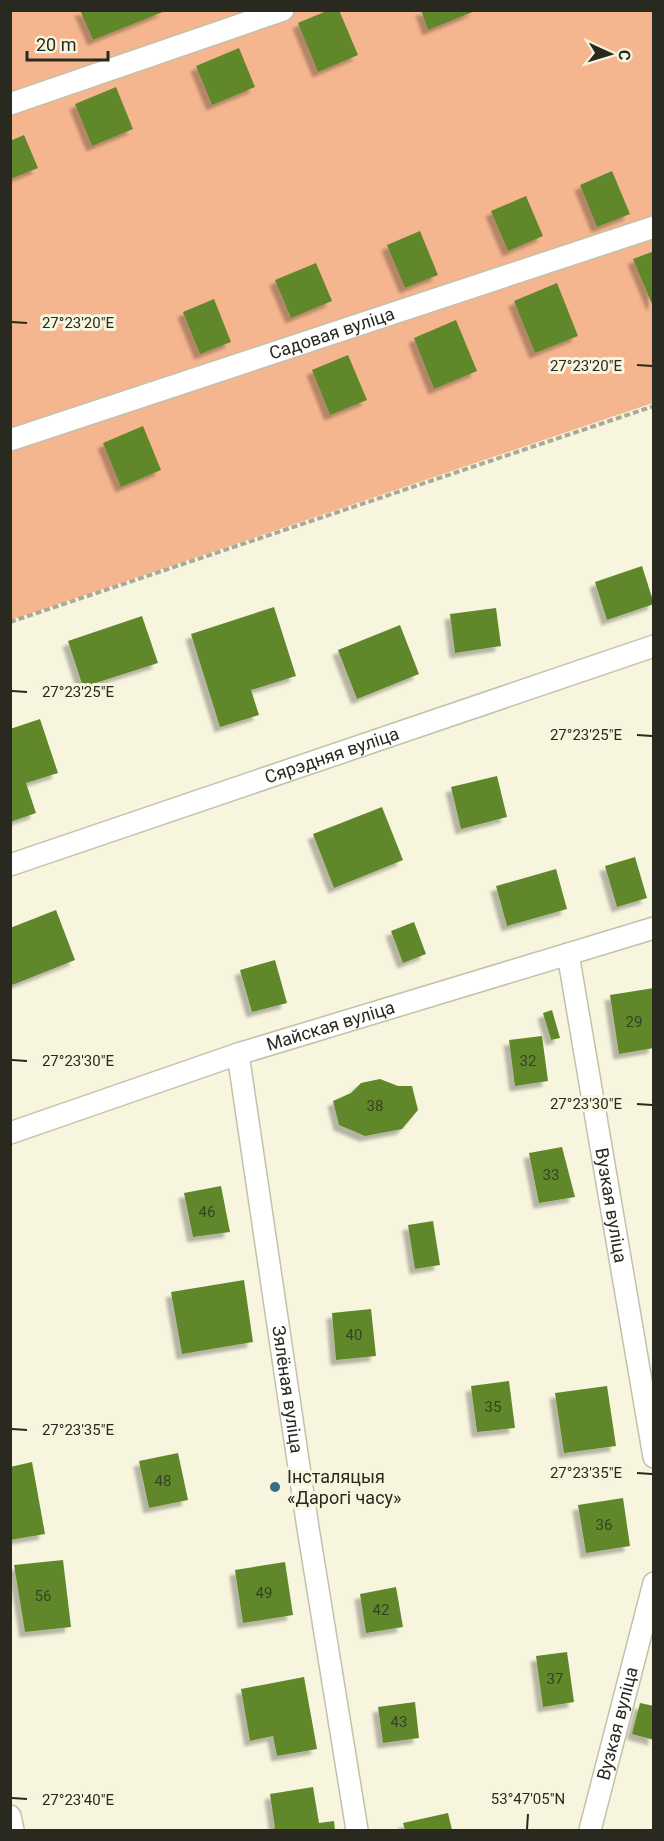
<svg xmlns="http://www.w3.org/2000/svg" width="664" height="1841" font-family="Roboto,sans-serif">
  <defs>
    <filter id="shadow"><feDropShadow dx="-5.5" dy="5.5" stdDeviation="1.5" flood-color="#0004"/></filter>
  </defs>
  <rect width="100%" height="100%" fill="#f7f5de"/>
  <polygon fill="#f5b58e" points="10,11 653,11 653,403 11,620"/>
  <g fill="#60882c" filter="url(#shadow)">
    <polygon points="80,10 165,10 165,11 93,40"/>
    <polygon points="329,10 339,10 358,55 318,72 298,23"/>
    <polygon points="421,10 475,10 475,11 428,30"/>
    <polygon points="239,48 255,87 212,105 196,66"/>
    <polygon points="116,87 133,129 92,146 75,104"/>
    <polygon points="24,135 38,168 10,179 10,141"/>
    <polygon points="612,171 630,214 597,227 580,185"/>
    <polygon points="526,196 543,236 508,251 491,211"/>
    <polygon points="420,231 438,275 405,288 387,245"/>
    <polygon points="654,251 654,304 652,304 633,259"/>
    <polygon points="316,263 332,301 291,318 275,280"/>
    <polygon points="557,283 578,336 535,353 514,301"/>
    <polygon points="214,299 231,342 200,354 183,312"/>
    <polygon points="456,320 477,371 434,389 414,338"/>
    <polygon points="348,355 367,400 330,415 312,370"/>
    <polygon points="143,426 161,470 121,487 103,443"/>
    <polygon points="642,566 654,604 607,620 595,582"/>
    <polygon points="274,607 296,676 251,690 259,715 220,727 191,634"/>
    <polygon points="496,608 501,646 455,653 450,614"/>
    <polygon points="142,616 158,663 83,687 68,641"/>
    <polygon points="400,625 419,674 357,699 338,650"/>
    <polygon points="40,719 58,773 26,783 36,813 10,822 10,729"/>
    <polygon points="497,776 507,817 461,829 451,787"/>
    <polygon points="382,807 403,860 334,888 313,834"/>
    <polygon points="635,857 647,898 617,907 605,866"/>
    <polygon points="556,869 567,909 507,926 496,886"/>
    <polygon points="56,910 75,960 12,985 10,928"/>
    <polygon points="414,922 426,954 403,963 391,931"/>
    <polygon points="275,960 287,1003 252,1012 240,970"/>
    <polygon points="654,988 654,1048 619,1054 610,995"/>
    <polygon points="552,1010 560,1038 551,1040 543,1013"/>
    <polygon points="542,1036 548,1081 515,1086 509,1040"/>
    <polygon points="380,1079 398,1086 412,1086 418,1110 402,1129 365,1136 339,1125 333,1101 351,1093 361,1083"/>
    <polygon points="562,1147 575,1197 539,1203 529,1153"/>
    <polygon points="221,1186 230,1232 193,1237 184,1193"/>
    <polygon points="433,1221 440,1265 415,1269 408,1225"/>
    <polygon points="244,1280 253,1342 182,1354 171,1292"/>
    <polygon points="371,1309 376,1356 336,1360 332,1313"/>
    <polygon points="509,1381 515,1428 477,1432 471,1386"/>
    <polygon points="607,1386 616,1446 564,1453 555,1393"/>
    <polygon points="178,1453 188,1500 149,1508 139,1461"/>
    <polygon points="32,1462 45,1534 10,1540 10,1467"/>
    <polygon points="623,1498 630,1546 586,1553 578,1505"/>
    <polygon points="63,1560 71,1627 25,1632 14,1565"/>
    <polygon points="285,1562 293,1615 243,1623 235,1570"/>
    <polygon points="396,1587 403,1627 366,1633 360,1594"/>
    <polygon points="567,1652 574,1702 543,1707 536,1656"/>
    <polygon points="304,1677 317,1749 277,1756 273,1736 250,1741 241,1689"/>
    <polygon points="415,1702 419,1738 383,1743 378,1707"/>
    <polygon points="640,1703 654,1706 654,1740 632,1734"/>
    <polygon points="313,1787 319,1823 334,1821 335,1830 270,1830 275,1828 270,1794"/>
    <polygon points="448,1813 452,1830 405,1830 403,1823"/>
  </g>
  <g fill="none" stroke-linecap="round" stroke-linejoin="round">
    <defs>
      <g id="minor">
        <polyline points="10,104 283,10"/>
        <path id="s1" d="M 10,440 L 654,227"/>
        <path id="s2" d="M 10,865 L 654,646"/>
        <path id="s3" d="M 568,954 L 654,1457"/>
        <path id="s4" d="M 238,1054 L 308,1528 L 357,1830"/>
        <path id="s5" d="M 10,1133 L 238,1054 L 654,928"/>
        <polyline points="10,1816 13,1830"/>
        <path id="s6" d="M 590,1830 L 654,1583"/>
      </g>
    </defs>
    <use href="#minor" stroke="#c2c1aa" stroke-width="24"/>
    <polyline stroke="#abaa98" stroke-width="4" stroke-dasharray="6 3" stroke-linecap="butt" points="10,622 654,406"/>
    <use href="#minor" stroke="#fff" stroke-width="21"/>
  </g>
  <path fill="none" stroke="#292920" stroke-width="2" d="M 12,322 L 27,323M 637,365 L 652,366M 12,691 L 27,692M 637,735 L 652,736M 12,1060 L 27,1061M 637,1104 L 652,1105M 12,1429 L 27,1430M 637,1473 L 652,1474M 12,1798 L 27,1799M 527,1829 L 528,1814"/>
  <circle fill="#376d89" stroke="#f7f5de" stroke-width="2" cx="275" cy="1487" r="6"/>
  <g text-anchor="middle" stroke-width="6" stroke-linejoin="round" paint-order="stroke">
    <g font-size="15" fill="#374123">
      <text x="634" y="1027">29</text>
      <text x="528" y="1066">32</text>
      <text x="375" y="1111">38</text>
      <text x="551" y="1180">33</text>
      <text x="207" y="1217">46</text>
      <text x="354" y="1340">40</text>
      <text x="493" y="1412">35</text>
      <text x="163" y="1486">48</text>
      <text x="604" y="1530">36</text>
      <text x="264" y="1598">49</text>
      <text x="43" y="1601">56</text>
      <text x="381" y="1615">42</text>
      <text x="555" y="1684">37</text>
      <text x="399" y="1727">43</text>
    </g>
    <g font-size="18" fill="#292920" stroke="#f7f5de">
      <text dy="6" stroke="none"><textPath href="#s1" startOffset="339">Садовая вуліца</textPath></text>
      <text dy="6" stroke="none"><textPath href="#s2" startOffset="340">Сярэдняя вуліца</textPath></text>
      <text dy="6" stroke="none"><textPath href="#s5" startOffset="338">Майская вуліца</textPath></text>
      <text dy="6" stroke="none"><textPath href="#s3" startOffset="255">Вузкая вуліца</textPath></text>
      <text dy="6" stroke="none"><textPath href="#s4" startOffset="339">Зялёная вуліца</textPath></text>
      <text dy="6" stroke="none"><textPath href="#s6" startOffset="110">Вузкая вуліца</textPath></text>
    </g>
    <g font-size="18" fill="#292920" stroke="#f7f5de" text-anchor="start">
      <text x="287" y="1483">Інсталяцыя<tspan x="287" dy="21">«Дарогі часу»</tspan></text>
    </g>
  </g>
  <g font-size="15" text-anchor="middle" fill="#292920" stroke="#f7f5de" stroke-width="6" stroke-linejoin="round" paint-order="stroke">
    <text x="78" y="328">27°23'20"E</text>
    <text x="586" y="371">27°23'20"E</text>
    <text x="78" y="697">27°23'25"E</text>
    <text x="586" y="740">27°23'25"E</text>
    <text x="78" y="1066">27°23'30"E</text>
    <text x="586" y="1109">27°23'30"E</text>
    <text x="78" y="1435">27°23'35"E</text>
    <text x="586" y="1478">27°23'35"E</text>
    <text x="528" y="1804">53°47'05"N</text>
    <text x="78" y="1805">27°23'40"E</text>
  </g>
  <rect width="664" height="1841" fill="none" stroke="#292920" stroke-width="24"/>
  <g transform="translate(610 54) rotate(94)" stroke="#f7f5de" stroke-width="4.5" paint-order="stroke">
  <path d="M0-4.5L10 22L0 15L-10 22Z" fill="#292920"/>
  <text y="-9" font-size="16" font-weight="bold" text-anchor="middle" fill="#292920">С</text>
  </g>
  <path d="M27 51v9h81v-9" fill="none" stroke="#292920" stroke-width="3"/>
  <text x="36" y="51" font-size="18" fill="#292920" stroke="#f7f5de" stroke-width="4.5" paint-order="stroke">20 m</text>
</svg>
